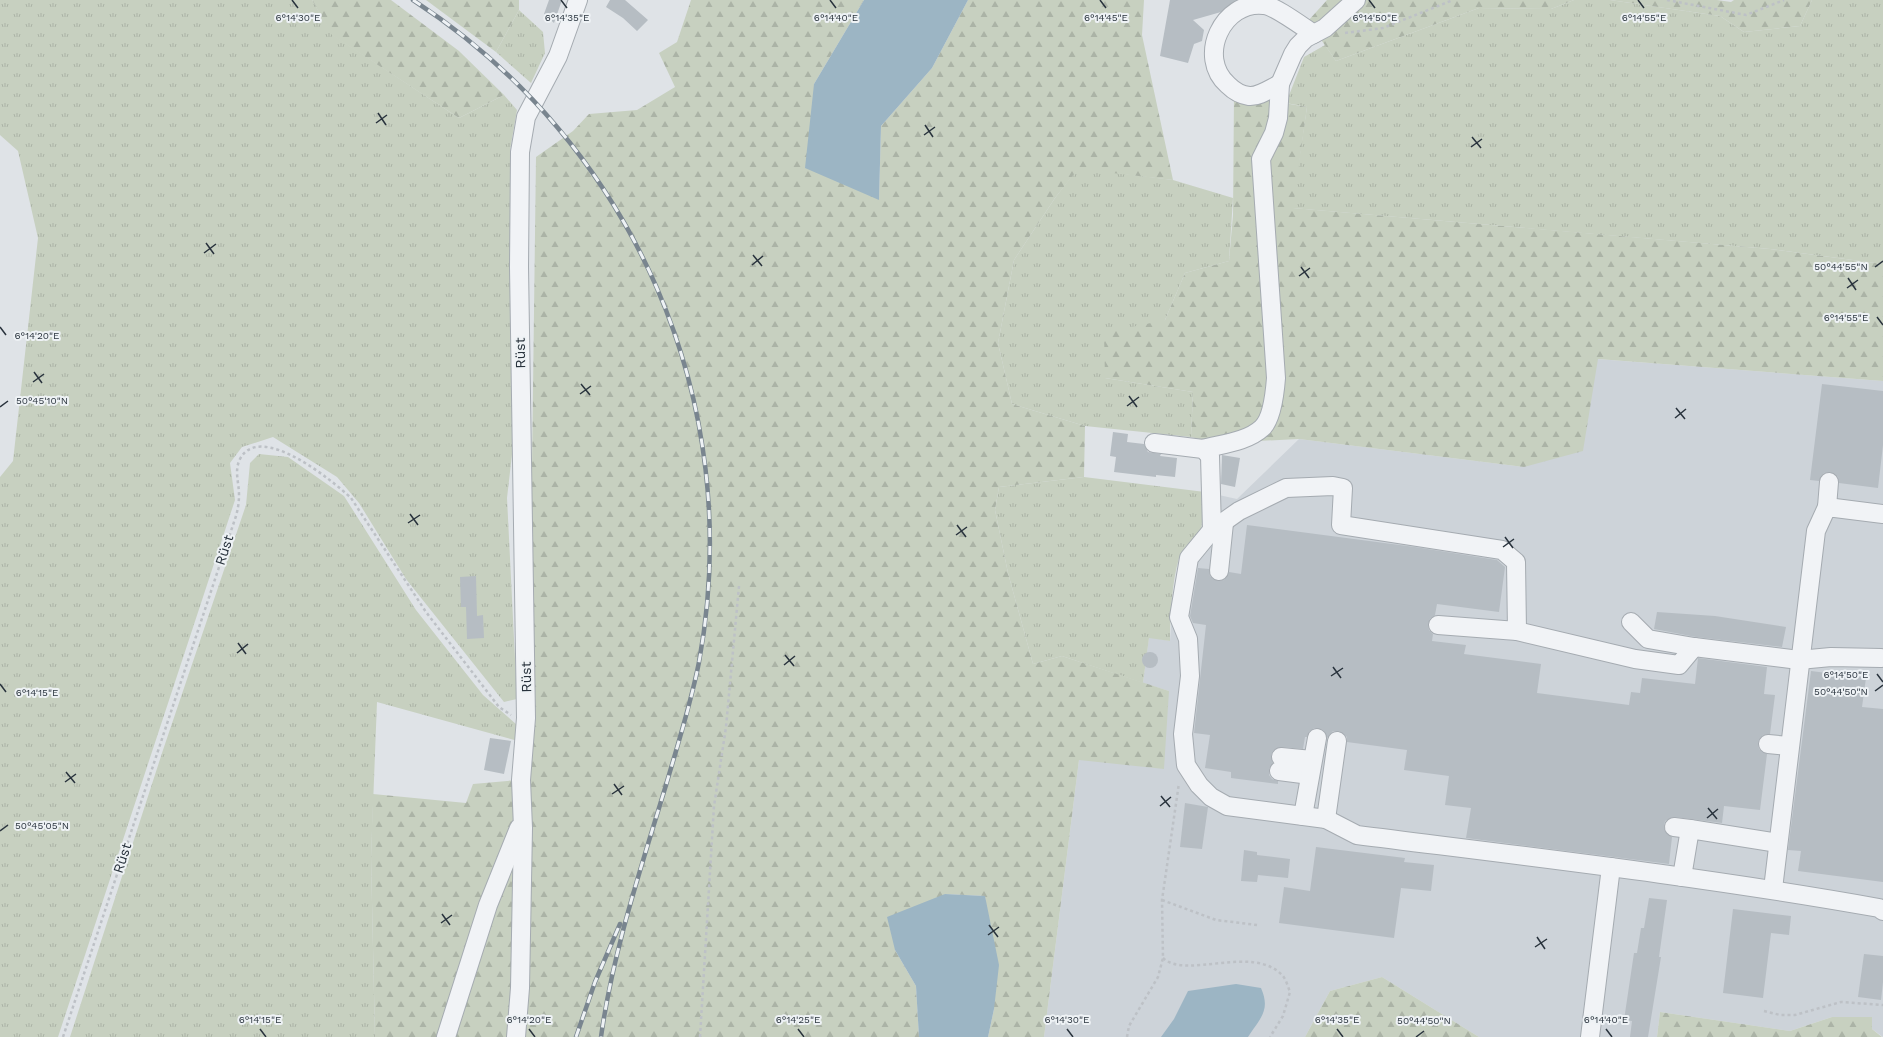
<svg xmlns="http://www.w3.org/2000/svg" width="1883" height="1037" font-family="'Work Sans',sans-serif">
  <defs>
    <pattern id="grass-tufts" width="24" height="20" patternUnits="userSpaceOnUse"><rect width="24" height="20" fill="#c7d0c0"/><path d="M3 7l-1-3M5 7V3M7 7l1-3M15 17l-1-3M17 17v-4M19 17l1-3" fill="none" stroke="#abb3a6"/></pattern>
    <pattern id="forest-firs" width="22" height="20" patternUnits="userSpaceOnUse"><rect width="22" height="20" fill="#c7d0c0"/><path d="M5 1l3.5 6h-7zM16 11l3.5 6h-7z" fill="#abb3a6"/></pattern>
  </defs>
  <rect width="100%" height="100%" fill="#dfe3e7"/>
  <polygon fill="#cdd3d9" points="1597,359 1883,381 1883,1037 1872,1029 1872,1017 1832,1017 1790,1031 1660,1012 1657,1037 1479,1037 1382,977 1330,991 1305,1037 1044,1037 1079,760 1169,691 1143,683 1149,637 1170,641 1173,600 1180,557 1189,542 1201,532 1205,492 1237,499 1299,439 1524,467"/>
  <g fill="url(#grass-tufts)">
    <polygon points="0,0 312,0 333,35 459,118 504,95 517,110 510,150 523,359 507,498 517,699 504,702 406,579 359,503 337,477 273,437 242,447 230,463 235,500 58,1037 0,1037 0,477 13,461 38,238 18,151 0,135"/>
    <polygon points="1574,0 1610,0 1720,16 1744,32 1800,26 1812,0 1883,0 1883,264 1770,249 1292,208 1307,107 1286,103 1304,57 1325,45 1336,61 1479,8 1551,9"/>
    <polygon points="519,10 543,32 545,53 531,83 496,52"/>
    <polygon points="1078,168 1173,180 1233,198 1229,261 1185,273 1165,320 1105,378 1193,392 1191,437 1085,426 1012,404 998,343 1014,260 1055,198"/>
    <polygon points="259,454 288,457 344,496 416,610 483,695 517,725 518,741 377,702 371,857 375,1037 70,1037 163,750 246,505 250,463"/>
    <path d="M 1084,477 L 1205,492 L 1201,532 C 1193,539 1183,547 1179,558 C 1172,582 1170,616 1170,641 L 1149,638 L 1143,683 L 1062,656 L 1033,664 L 1008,573 L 995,510 L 999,487 Z"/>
  </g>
  <g fill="url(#forest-firs)">
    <polygon points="312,0 391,0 459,51 504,95 459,118 332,35"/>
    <polygon points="426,0 519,0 519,10 496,52"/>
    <polygon points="691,0 864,0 814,84 879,200 881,126 932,68 968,0 1144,0 1142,35 1173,180 1078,169 1055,198 1014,260 998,343 1012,404 1085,426 1084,477 999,487 995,510 1008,573 1033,664 1062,656 1169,691 1164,769 1079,760 1044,1037 988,1037 994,1009 985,896 945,894 895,950 916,986 919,1037 375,1037 371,857 373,794 466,803 473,784 528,779 536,157 573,131 589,114 637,110 675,87 659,53 677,42"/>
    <polygon points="1327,0 1574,0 1551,9 1479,8 1336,61 1308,21"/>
    <polygon points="1610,0 1717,0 1731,2 1734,0 1812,0 1800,26 1744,32 1720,16"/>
    <polygon points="1234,94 1307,107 1293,208 1770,249 1883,264 1883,381 1598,359 1583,451 1524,467 1299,439 1215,443 1191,437 1193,392 1105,378 1104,333 1165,320 1185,273 1229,261 1233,215"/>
    <polygon points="1382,977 1479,1037 1305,1037 1330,991"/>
    <polygon points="1660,1012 1790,1031 1832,1017 1872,1017 1872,1029 1882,1037 1657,1037"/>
  </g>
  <g fill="#9cb5c4">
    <polygon points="864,0 968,0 932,68 881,126 879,200 805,168 814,84"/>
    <polygon points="945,894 985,896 999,965 994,1009 988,1037 919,1037 916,986 895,950 887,917"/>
    <path d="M 1236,984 L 1261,988 C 1271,1011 1260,1018 1248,1037 L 1161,1037 L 1174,1019 L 1188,991 Z"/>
  </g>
  <g fill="#b6bdc3">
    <polygon points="549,0 562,0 554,23 544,14"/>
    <polygon points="610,0 625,0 648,20 637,31 623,18 606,7"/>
    <polygon points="1170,0 1237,0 1221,12 1193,20 1204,30 1202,41 1194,44 1188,63 1160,56"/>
    <polygon points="1822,384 1883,391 1883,445 1878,488 1839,483 1838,477 1830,472 1824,473 1819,481 1810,480"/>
    <polygon points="1113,432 1128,434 1127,442 1144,444 1148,452 1161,454 1160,456 1177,458 1175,477 1156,475 1156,477 1114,472 1116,457 1110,456"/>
    <polygon points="1222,455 1240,458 1235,487 1221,484"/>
    <polygon points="1247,525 1415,547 1497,560 1505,567 1499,612 1437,604 1435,615 1430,619 1428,624 1429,630 1433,634 1432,641 1466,645 1464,654 1541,664 1537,693 1629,705 1631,692 1640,693 1642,678 1695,684 1698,658 1767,667 1764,694 1775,695 1770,734 1763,735 1758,743 1759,749 1767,754 1760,810 1724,806 1722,823 1675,817 1670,818 1665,821 1664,826 1665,831 1672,837 1669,864 1466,838 1471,808 1445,805 1449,776 1404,770 1407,750 1347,742 1347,737 1339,731 1333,731 1327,738 1323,730 1314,728 1309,732 1307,737 1305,737 1303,749 1282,747 1273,751 1271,756 1273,763 1269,769 1269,775 1272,779 1278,781 1278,784 1231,778 1231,772 1205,768 1210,735 1194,733 1206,625 1193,623 1190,616 1198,568 1209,569 1210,576 1218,581 1224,580 1229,572 1241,574"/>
    <polygon points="476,576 477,616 483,615 484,638 467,639 466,607 461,607 460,577"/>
    <polygon points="1657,612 1715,616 1786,627 1782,647 1696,637 1654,629"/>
    <circle cx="1150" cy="660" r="8"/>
    <polygon points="1811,671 1866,678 1862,707 1883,709 1883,882 1798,871 1801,851 1788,850"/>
    <polygon points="490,738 511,741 504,774 484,770"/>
    <polygon points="1185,803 1208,807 1202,849 1180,847"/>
    <polygon points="1316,847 1405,858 1404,862 1434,865 1431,891 1401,888 1394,938 1279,923 1284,887 1310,891"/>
    <polygon points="1244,850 1257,852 1257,855 1290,859 1288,878 1258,875 1257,882 1241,881"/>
    <polygon points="1649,898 1667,900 1659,957 1661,957 1648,1037 1630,1037 1632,1021 1624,1020 1634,953 1637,953 1641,928 1644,928"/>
    <polygon points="1733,909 1791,916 1789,935 1771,933 1763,998 1723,993"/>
    <polygon points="1864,954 1883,956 1883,982 1881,1000 1858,997"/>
  </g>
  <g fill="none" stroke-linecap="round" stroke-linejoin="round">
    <defs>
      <g id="minor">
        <path d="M 1280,84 C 1271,88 1259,97 1249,96 C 1241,95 1233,90 1228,85 C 1196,57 1223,0 1264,5 C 1275,6 1303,27 1314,34"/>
        <polyline points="1154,443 1203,449 1210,456 1212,530"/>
        <path d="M 1203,449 C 1221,444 1247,442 1262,428 C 1272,419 1275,391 1276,378 L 1261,159 L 1274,133 L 1278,118 L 1280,84 L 1293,54 L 1298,46 L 1306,38 L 1325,28 L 1356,0"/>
        <polyline points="1827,507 1829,482"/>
        <polyline points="1219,571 1224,523"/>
        <polyline points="1631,622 1648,639 1694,647 1799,660 1831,657 1881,658"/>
        <path d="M 1438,625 L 1517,631 L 1516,562 L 1502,550 L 1341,525 L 1343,488 L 1333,486 L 1286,488 L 1239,511 L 1212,530 L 1189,558 L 1179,617 L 1188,639 L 1190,676 L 1183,734 L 1186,765 L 1199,785 L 1211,797 L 1227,806 L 1326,819 L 1357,835 C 1531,857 1706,877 1879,908 L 1883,911"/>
        <polyline points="1517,631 1635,659 1679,665 1694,647"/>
        <polyline points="1768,744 1789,746"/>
        <polyline points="1281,757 1312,760"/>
        <polyline points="1279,771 1310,775"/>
        <polyline points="1303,816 1317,738"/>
        <polyline points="1326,819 1337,741"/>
        <polyline points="1674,827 1690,829"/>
        <polyline points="1682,877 1690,829 1778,843"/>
        <polyline points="1773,889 1816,531 1827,507 1883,514"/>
        <polyline points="446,1037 488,905 519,828"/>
        <polyline points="516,1037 520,988 523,828 521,780 526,718 519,267 520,152 526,117 558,56 578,0"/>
        <polyline points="1590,1037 1611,867"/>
      </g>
    </defs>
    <use href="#minor" stroke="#a5abb1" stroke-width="20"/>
    <g stroke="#bdc1c6" stroke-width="2.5" stroke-dasharray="3 3" stroke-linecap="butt">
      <polyline points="1667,0 1746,15 1784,0"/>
      <polyline points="1345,33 1383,28 1453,0"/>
      <polyline points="1162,900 1216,920 1257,925"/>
      <path d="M 1163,958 C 1186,980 1252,944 1282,975 C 1286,979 1288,987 1290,992 L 1283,1016 L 1270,1037"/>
      <polyline points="1764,1011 1780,1015 1795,1015 1841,1002 1883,1005"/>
      <path d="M 63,1037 L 236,516 C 238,509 239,502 239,495 C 239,482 234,471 240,459 C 260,421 333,481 351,498 L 426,612 L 499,707 L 511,715"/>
      <polyline points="700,1037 714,806 726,727 739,586"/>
      <polyline points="1127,1037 1129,1026 1158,977 1163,958 1162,900 1179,783"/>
    </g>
    <use href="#minor" stroke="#f1f3f6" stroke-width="18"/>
    <defs>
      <g id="rail">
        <path d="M 413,0 C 633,143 747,402 699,662 C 691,703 678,744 666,785 C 641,868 613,951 601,1037"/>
        <polyline points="576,1037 595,982 620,924"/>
      </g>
    </defs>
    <use href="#rail" stroke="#79858f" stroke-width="4.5"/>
    <use href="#rail" stroke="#eef2f5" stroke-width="3" stroke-dasharray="9" stroke-linecap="butt"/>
  </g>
  <path fill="none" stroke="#29333d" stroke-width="1.5" d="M 292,0 L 298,8M 561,0 L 567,8M 830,0 L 836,8M 1100,0 L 1106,8M 1369,0 L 1375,8M 1638,0 L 1644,8M 378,113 L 386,125M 376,123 L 387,115M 925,125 L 933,137M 924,135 L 935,127M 1472,137 L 1481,148M 1471,147 L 1482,139M 206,243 L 214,254M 204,253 L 216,244M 753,255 L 762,266M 752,265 L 763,256M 1301,267 L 1309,278M 1875,267 L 1883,261M 1299,276 L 1310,268M 1848,278 L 1856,290M 1847,288 L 1858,280M 1877,317 L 1883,325M 0,327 L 6,335M 34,372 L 42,383M 33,382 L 44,374M 581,384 L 590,395M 580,394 L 591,386M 1129,396 L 1137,407M 1127,406 L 1139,397M 0,407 L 8,401M 1676,408 L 1685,419M 1675,418 L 1686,409M 410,514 L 418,525M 408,523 L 420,515M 957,525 L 966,537M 956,535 L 967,527M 1505,537 L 1513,548M 1503,547 L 1514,539M 238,643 L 246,654M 237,653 L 248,644M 785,655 L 794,666M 784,665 L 795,656M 1333,667 L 1341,678M 1877,674 L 1883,682M 1331,676 L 1343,668M 0,684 L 6,692M 1875,691 L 1883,685M 66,772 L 75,783M 65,782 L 76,774M 614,784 L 622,795M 612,794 L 624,786M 1161,796 L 1170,807M 1160,806 L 1171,797M 1708,808 L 1717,819M 1707,818 L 1718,809M 0,831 L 8,825M 442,914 L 450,925M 441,923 L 452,915M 989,925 L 998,937M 988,935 L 999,927M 1537,937 L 1545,949M 1535,947 L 1547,939M 260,1029 L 266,1037M 529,1029 L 535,1037M 798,1029 L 804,1037M 1067,1029 L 1073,1037M 1337,1029 L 1343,1037M 1606,1029 L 1612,1037M 1416,1037 L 1424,1031"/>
  <g text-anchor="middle" stroke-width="4" stroke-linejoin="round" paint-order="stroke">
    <g font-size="14" fill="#29333d" stroke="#eef2f5">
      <text transform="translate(520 353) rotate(-91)" y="5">Rüst</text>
      <text transform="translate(224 550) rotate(-72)" y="5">Rüst</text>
      <text transform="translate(526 677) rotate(-91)" y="5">Rüst</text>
      <text transform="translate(122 858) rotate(-72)" y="5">Rüst</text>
    </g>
  </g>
  <g font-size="10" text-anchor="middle" fill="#29333d" stroke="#eef2f5" stroke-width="4" stroke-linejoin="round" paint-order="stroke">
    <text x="298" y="21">6°14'30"E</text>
    <text x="567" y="21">6°14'35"E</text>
    <text x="836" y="21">6°14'40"E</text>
    <text x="1106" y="21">6°14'45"E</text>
    <text x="1375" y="21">6°14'50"E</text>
    <text x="1644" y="21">6°14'55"E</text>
    <text x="1841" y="270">50°44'55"N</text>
    <text x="1846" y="321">6°14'55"E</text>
    <text x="37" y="339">6°14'20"E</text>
    <text x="42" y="404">50°45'10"N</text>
    <text x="1846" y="678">6°14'50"E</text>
    <text x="1841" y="695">50°44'50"N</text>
    <text x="37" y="696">6°14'15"E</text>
    <text x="42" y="829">50°45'05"N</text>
    <text x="260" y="1023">6°14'15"E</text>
    <text x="529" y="1023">6°14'20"E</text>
    <text x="798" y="1023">6°14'25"E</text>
    <text x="1067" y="1023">6°14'30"E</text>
    <text x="1337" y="1023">6°14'35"E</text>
    <text x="1606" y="1023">6°14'40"E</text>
    <text x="1424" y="1024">50°44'50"N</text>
  </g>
</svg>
